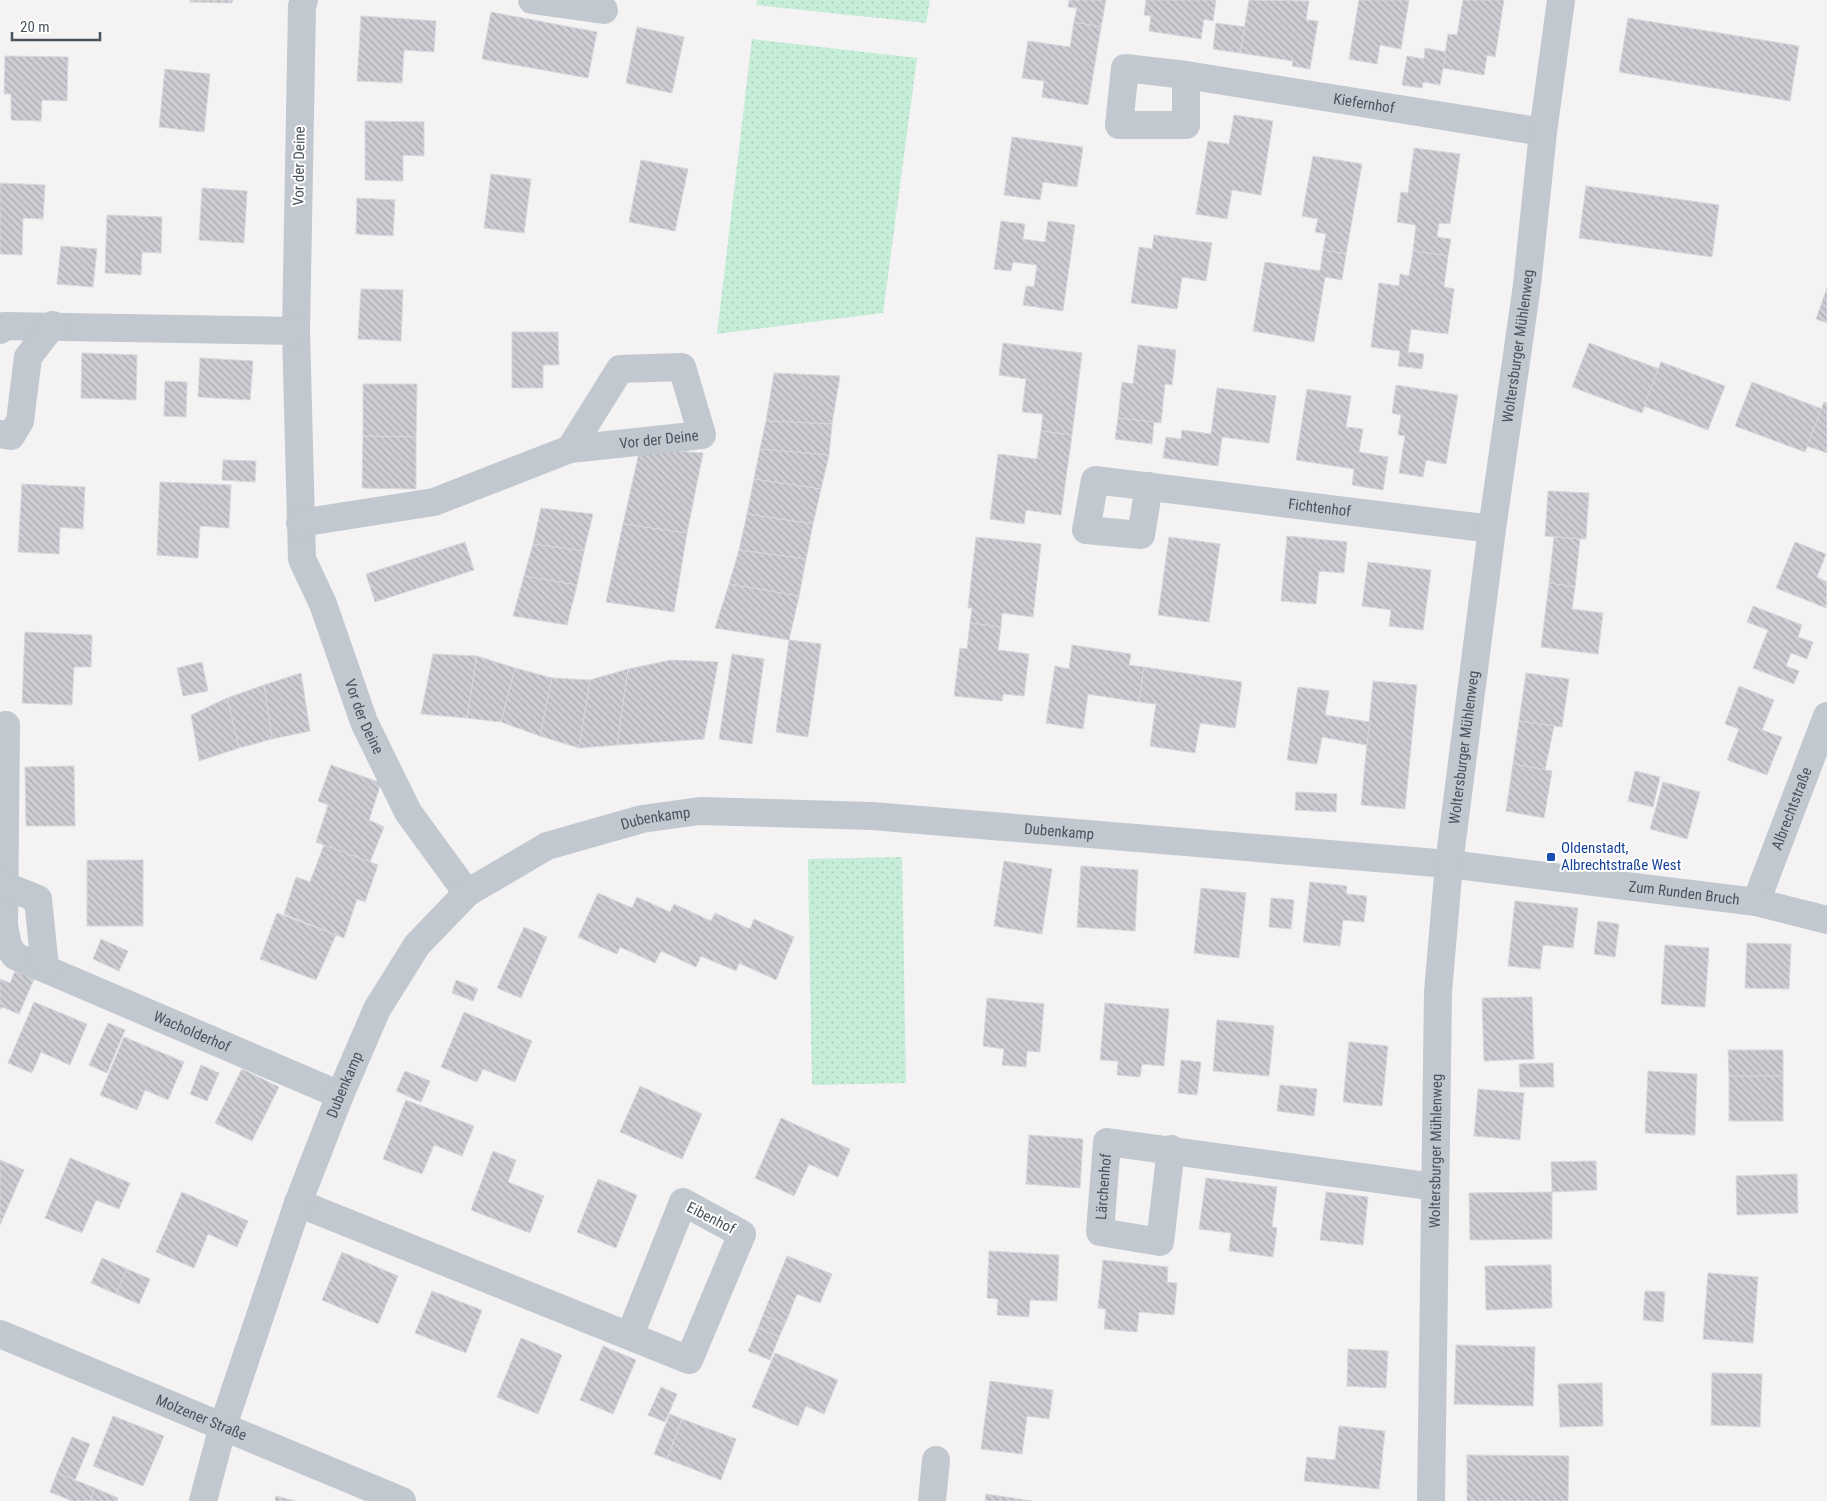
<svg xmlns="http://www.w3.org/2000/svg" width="1827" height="1501" font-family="'Roboto Condensed',sans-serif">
  <defs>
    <pattern id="green-dots" width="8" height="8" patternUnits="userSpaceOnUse" patternTransform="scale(1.25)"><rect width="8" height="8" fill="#c5edd8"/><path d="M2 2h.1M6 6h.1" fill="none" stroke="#abcdbc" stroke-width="1.8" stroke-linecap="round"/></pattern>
    <pattern id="building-back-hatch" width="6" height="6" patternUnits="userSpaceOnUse" patternTransform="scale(1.25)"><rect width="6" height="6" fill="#ccced4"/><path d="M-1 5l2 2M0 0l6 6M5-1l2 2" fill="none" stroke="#a8aaaf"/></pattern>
  </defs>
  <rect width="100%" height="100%" fill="#f4f2f2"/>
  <g fill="url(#green-dots)">
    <polygon points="757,0 930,0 926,23 756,5"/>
    <polygon points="752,39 917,58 883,313 717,334"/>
    <polygon points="902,857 906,1083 812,1085 808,859"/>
  </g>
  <g fill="url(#building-back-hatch)" stroke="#d7d8dc">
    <polygon points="190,0 233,0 232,3 190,2"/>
    <polygon points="1069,0 1106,0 1101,27 1074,22 1077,8 1068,7"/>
    <polygon points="1146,0 1216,0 1213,21 1204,19 1201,39 1149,31 1151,16 1144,15"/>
    <polygon points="1249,0 1309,1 1306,20 1318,21 1310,69 1292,66 1293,61 1240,53"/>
    <polygon points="1359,0 1409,0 1401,49 1380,45 1377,64 1349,59"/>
    <polygon points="1463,0 1504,0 1495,57 1487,55 1484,75 1443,68 1448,34 1457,35"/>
    <polygon points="491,12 597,32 588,78 482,59"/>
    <polygon points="361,16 436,21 434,52 404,50 402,83 357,81"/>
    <polygon points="1628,18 1799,46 1790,101 1619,72"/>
    <polygon points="1074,22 1101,27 1088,105 1042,97 1044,81 1022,78 1028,41 1070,47"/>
    <polygon points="1216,23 1245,27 1240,53 1213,49"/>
    <polygon points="637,27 684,37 672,93 626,83"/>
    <polygon points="1425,48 1446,52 1440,85 1423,82 1422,88 1402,85 1407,56 1424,59"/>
    <polygon points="5,56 68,57 67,101 42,100 41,121 11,120 11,94 4,94"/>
    <polygon points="165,69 210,74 204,132 159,127"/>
    <polygon points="1234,115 1273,121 1261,195 1232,190 1227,219 1196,214 1208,141 1229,144"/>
    <polygon points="365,121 424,122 424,156 403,155 403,181 365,180"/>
    <polygon points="1012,137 1083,147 1077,187 1043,182 1040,200 1004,195"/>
    <polygon points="1414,148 1460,154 1450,224 1439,223 1437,237 1451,239 1448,256 1413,251 1416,225 1397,222 1401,192 1408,193"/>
    <polygon points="1313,156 1362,164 1346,254 1323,250 1326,234 1315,232 1318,219 1302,216"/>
    <polygon points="641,160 688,169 675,231 629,222"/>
    <polygon points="491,174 531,179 524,233 484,228"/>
    <polygon points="0,183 45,185 43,219 23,218 22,255 0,254"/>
    <polygon points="1586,186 1719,205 1712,257 1579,238"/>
    <polygon points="202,188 247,191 244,243 199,240"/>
    <polygon points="357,198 395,200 393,236 356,234"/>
    <polygon points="107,215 162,217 161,253 142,252 141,275 105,273"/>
    <polygon points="1001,221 1025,224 1023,239 1045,242 1048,221 1075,225 1063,311 1023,305 1026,286 1034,287 1037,265 1013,262 1011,271 994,269"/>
    <polygon points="1154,235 1212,243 1206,281 1182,277 1177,309 1131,303 1139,247 1152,249"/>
    <polygon points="61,246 97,249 93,287 57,284"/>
    <polygon points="1323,250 1346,254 1342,280 1325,277 1314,342 1253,331 1265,262 1320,271"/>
    <polygon points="1413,251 1448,256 1444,287 1454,289 1448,334 1411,329 1408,352 1424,354 1422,369 1398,366 1400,351 1371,347 1379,283 1399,286 1400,274 1409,276"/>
    <polygon points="1827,288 1827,323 1816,319"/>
    <polygon points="361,289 403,290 401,341 358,339"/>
    <polygon points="512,332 558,332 559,365 543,365 543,388 512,388"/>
    <polygon points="1003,343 1082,353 1072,435 1041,431 1043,414 1022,412 1026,379 999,375"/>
    <polygon points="1589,343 1659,369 1642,413 1572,387"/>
    <polygon points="1138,345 1176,350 1172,385 1165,384 1161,423 1118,418 1122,382 1133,384"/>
    <polygon points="82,353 137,355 136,400 81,398"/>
    <polygon points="200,358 253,361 250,400 198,397"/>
    <polygon points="1661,362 1725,386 1708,430 1644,406"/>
    <polygon points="774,373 840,376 832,424 766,421"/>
    <polygon points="165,381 187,382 186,417 164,416"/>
    <polygon points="1752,382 1822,409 1805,452 1735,426"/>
    <polygon points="363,384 417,384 416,437 363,436"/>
    <polygon points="1396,385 1458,395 1446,464 1426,460 1423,477 1399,473 1405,436 1398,435 1401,415 1392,413"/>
    <polygon points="1217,388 1276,396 1269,443 1222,437 1218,466 1163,458 1166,437 1181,439 1182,430 1211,434"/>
    <polygon points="1307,389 1351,396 1346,427 1363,429 1359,452 1388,457 1383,490 1352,485 1354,469 1296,460"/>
    <polygon points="1824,402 1827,403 1827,453 1807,446"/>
    <polygon points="1118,418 1154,422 1152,444 1115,439"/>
    <polygon points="766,421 832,424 829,455 760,449"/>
    <polygon points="1041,431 1072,435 1061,515 1026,510 1024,524 990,519 998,454 1037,459"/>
    <polygon points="363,436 416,437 416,489 362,488"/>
    <polygon points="640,448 703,453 687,533 623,524"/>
    <polygon points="760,449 829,455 821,489 754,479"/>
    <polygon points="223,460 256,461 255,482 222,480"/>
    <polygon points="754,479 821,489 813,524 747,514"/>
    <polygon points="160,482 231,485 229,528 200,526 198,558 157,555"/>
    <polygon points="22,484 85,487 83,529 60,527 59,554 18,552"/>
    <polygon points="1548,491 1589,493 1586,539 1545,536"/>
    <polygon points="541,508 593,514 584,551 533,544"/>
    <polygon points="747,514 813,524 806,559 739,550"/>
    <polygon points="623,524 687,533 674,612 606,602"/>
    <polygon points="1287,536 1347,542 1344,573 1319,571 1316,604 1281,601"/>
    <polygon points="976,537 1041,544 1033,617 1002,613 1001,627 970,623 972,608 968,608"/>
    <polygon points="1169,537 1220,544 1209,622 1158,615"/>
    <polygon points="1554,537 1580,539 1575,587 1549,583"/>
    <polygon points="465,542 474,570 375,602 366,574"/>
    <polygon points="1795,542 1826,554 1817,577 1827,582 1826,608 1776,588"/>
    <polygon points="533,544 584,551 577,585 524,576"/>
    <polygon points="739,550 806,559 799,596 729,584"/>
    <polygon points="1368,562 1431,570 1423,630 1389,626 1391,610 1362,606"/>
    <polygon points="524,576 577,585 567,625 513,616"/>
    <polygon points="1549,583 1575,587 1572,609 1603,613 1598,654 1541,647"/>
    <polygon points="729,584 799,596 789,640 715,628"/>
    <polygon points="1753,606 1802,625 1798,637 1813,642 1807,659 1791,653 1786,666 1799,671 1794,684 1753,668 1768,630 1747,622"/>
    <polygon points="970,623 1001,627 998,650 1029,654 1024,696 1003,694 1002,701 954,696 960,648 967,649"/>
    <polygon points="25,632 92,635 91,667 74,667 72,705 22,703"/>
    <polygon points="789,640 821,644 808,737 776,732"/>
    <polygon points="1072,645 1131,654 1129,665 1144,667 1139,702 1088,694 1083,729 1046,723 1055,666 1069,669"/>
    <polygon points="433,654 477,656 467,718 421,714"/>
    <polygon points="732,654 764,659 752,744 719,739"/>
    <polygon points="477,656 515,668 501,722 467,718"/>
    <polygon points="671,660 718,662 704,739 617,745 628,669"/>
    <polygon points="202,662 208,691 183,696 177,668"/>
    <polygon points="1144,667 1242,682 1235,728 1200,723 1195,753 1150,746 1156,704 1139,702"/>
    <polygon points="515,668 552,678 540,736 501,722"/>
    <polygon points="628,669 617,745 579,748 590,680"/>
    <polygon points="301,673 310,731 272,739 264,685"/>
    <polygon points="1526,673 1569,679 1562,727 1519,721"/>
    <polygon points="552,678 590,680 579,748 540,736"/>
    <polygon points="1373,681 1417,685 1405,809 1361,805"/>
    <polygon points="264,685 272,739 239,748 227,698"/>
    <polygon points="1739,686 1774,700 1762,730 1782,737 1767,775 1727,760 1739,729 1725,724"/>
    <polygon points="1298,687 1329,691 1325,715 1370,722 1367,745 1322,737 1317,764 1287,760"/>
    <polygon points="227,698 239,748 199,761 191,715"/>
    <polygon points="1519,721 1554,726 1545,770 1513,764"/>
    <polygon points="1513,764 1552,771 1544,818 1506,811"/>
    <polygon points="331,765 381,783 369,820 384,827 370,862 316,842 328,805 318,801"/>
    <polygon points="74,766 75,826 26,826 25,767"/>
    <polygon points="1635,771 1660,777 1653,807 1628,801"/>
    <polygon points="1663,782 1700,792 1687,839 1650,829"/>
    <polygon points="1296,792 1337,794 1336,812 1295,810"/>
    <polygon points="324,845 378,865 365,902 357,899 344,938 284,914 296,877 310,882"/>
    <rect x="87" y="860" width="56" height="66"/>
    <polygon points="1004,861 1052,869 1042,934 994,926"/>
    <polygon points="1081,866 1138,870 1135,931 1077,927"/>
    <polygon points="1310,882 1347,886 1346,894 1367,896 1364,922 1343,920 1340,946 1303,942"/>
    <polygon points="1201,888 1246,893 1239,958 1194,953"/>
    <polygon points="598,893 632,908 637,897 670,912 674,904 711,921 715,913 750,929 754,919 794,937 776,980 739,963 736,971 701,956 696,967 661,951 655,963 620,947 617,954 578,937"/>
    <polygon points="1271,898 1294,900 1291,929 1269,927"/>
    <polygon points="1515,901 1578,908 1573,948 1543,945 1540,969 1508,966"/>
    <polygon points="277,913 336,935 316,980 260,959"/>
    <polygon points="1598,921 1619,924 1615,957 1594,954"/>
    <polygon points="524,927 547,937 521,998 497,988"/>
    <polygon points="101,939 128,951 119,971 93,959"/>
    <polygon points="1747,943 1791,944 1789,989 1745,988"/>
    <polygon points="1665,945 1709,948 1705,1007 1661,1004"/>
    <polygon points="15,971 34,979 19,1014 2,1007 0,1010 0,979 10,983"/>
    <polygon points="456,980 478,989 473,1001 452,993"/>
    <polygon points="1532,997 1534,1059 1484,1061 1482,998"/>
    <polygon points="987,998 1044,1004 1040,1052 1027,1051 1026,1067 1002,1065 1004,1049 983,1046"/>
    <polygon points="34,1002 87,1024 70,1065 41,1052 32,1073 8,1063"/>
    <polygon points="1105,1003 1169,1009 1164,1066 1142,1064 1140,1077 1117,1075 1118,1061 1100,1060"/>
    <polygon points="464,1012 532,1041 515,1082 483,1069 477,1082 441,1067"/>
    <polygon points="1217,1020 1274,1026 1269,1076 1213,1071"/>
    <polygon points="108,1023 125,1030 107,1073 89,1065"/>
    <polygon points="124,1037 184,1062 168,1100 145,1090 137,1110 100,1095"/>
    <polygon points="1349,1042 1388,1046 1382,1106 1343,1102"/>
    <polygon points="1728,1050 1783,1050 1783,1076 1729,1076"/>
    <polygon points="1181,1060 1201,1062 1197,1095 1178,1093"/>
    <polygon points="1553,1063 1554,1087 1520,1087 1519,1064"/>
    <polygon points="201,1065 219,1073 207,1101 190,1094"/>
    <polygon points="242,1069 279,1087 252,1141 215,1123"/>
    <polygon points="405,1071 430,1081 421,1102 396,1091"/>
    <polygon points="1648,1071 1697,1074 1695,1135 1645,1133"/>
    <rect x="1729" y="1076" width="54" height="45"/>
    <polygon points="1280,1085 1317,1089 1314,1116 1277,1111"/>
    <polygon points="640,1086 702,1114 682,1159 620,1132"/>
    <polygon points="1478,1089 1524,1093 1520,1140 1474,1136"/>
    <polygon points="406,1100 474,1126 462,1156 434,1145 422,1174 383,1159"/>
    <polygon points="781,1118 850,1149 838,1177 809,1164 794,1196 755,1178"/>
    <polygon points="1029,1135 1083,1139 1080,1188 1026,1184"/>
    <polygon points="493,1151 516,1160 508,1182 544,1196 530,1233 471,1210"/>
    <polygon points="70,1158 130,1183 119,1209 96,1200 82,1233 45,1218"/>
    <polygon points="0,1160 24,1170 0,1225"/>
    <polygon points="1596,1161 1597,1190 1552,1192 1551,1162"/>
    <polygon points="1797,1174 1798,1213 1737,1215 1736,1176"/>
    <polygon points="1206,1178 1277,1187 1272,1227 1277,1228 1273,1257 1229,1251 1231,1233 1199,1229"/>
    <polygon points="598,1179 637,1195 616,1248 577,1232"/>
    <polygon points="182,1192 248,1221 237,1247 208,1234 194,1268 156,1252"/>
    <polygon points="1326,1192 1368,1197 1363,1245 1320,1240"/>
    <polygon points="1552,1192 1552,1239 1470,1240 1469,1193"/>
    <polygon points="989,1251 1059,1255 1057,1301 1030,1300 1029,1317 997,1315 998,1299 987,1298"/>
    <polygon points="342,1252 398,1276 378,1324 322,1300"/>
    <polygon points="787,1256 832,1274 820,1303 797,1294 785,1324 763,1315"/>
    <polygon points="102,1258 127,1269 116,1294 91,1283"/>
    <polygon points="1103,1260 1168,1267 1167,1282 1177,1283 1174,1315 1139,1312 1137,1332 1104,1329 1106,1309 1098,1308"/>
    <polygon points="1551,1265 1552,1308 1486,1310 1485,1266"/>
    <polygon points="127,1269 150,1279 139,1304 116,1294"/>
    <polygon points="1708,1273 1758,1277 1753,1343 1703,1339"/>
    <polygon points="432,1291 482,1310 466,1353 415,1333"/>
    <polygon points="1645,1291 1665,1292 1663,1322 1643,1320"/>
    <polygon points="763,1315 785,1324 779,1337 758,1328"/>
    <polygon points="758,1328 779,1337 770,1360 748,1351"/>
    <polygon points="521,1338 562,1355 538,1414 497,1397"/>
    <polygon points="1456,1345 1535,1347 1533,1406 1454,1404"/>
    <polygon points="603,1346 636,1360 613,1414 580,1400"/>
    <polygon points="1348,1349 1388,1351 1386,1388 1347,1386"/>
    <polygon points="775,1353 838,1380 824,1414 806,1406 798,1426 752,1407"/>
    <polygon points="1712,1373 1762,1374 1760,1427 1711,1425"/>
    <polygon points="990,1381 1053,1390 1049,1419 1027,1416 1022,1454 981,1449"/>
    <polygon points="1602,1383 1603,1426 1560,1427 1558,1384"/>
    <polygon points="661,1387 677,1394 665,1422 648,1415"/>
    <polygon points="670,1414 682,1419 667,1459 654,1454"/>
    <polygon points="113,1416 164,1436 143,1486 93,1466"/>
    <polygon points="682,1419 736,1439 721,1480 667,1459"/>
    <polygon points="1339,1426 1385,1431 1379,1489 1304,1481 1307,1457 1335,1460"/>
    <polygon points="72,1437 90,1444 75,1480 57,1473"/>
    <polygon points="1467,1455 1569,1456 1568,1501 1467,1501"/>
    <polygon points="57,1473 95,1488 90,1501 72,1501 50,1492"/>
    <polygon points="95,1488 118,1498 117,1501 90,1501"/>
    <polygon points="986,1494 1032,1501 985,1501"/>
    <polygon points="276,1496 295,1501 275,1501"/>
  </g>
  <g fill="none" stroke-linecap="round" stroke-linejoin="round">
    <g stroke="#c1c8cf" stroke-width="28">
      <path id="s1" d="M 304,0 L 302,6 L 296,331 L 302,559 L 323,604 L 364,722 L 408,812 L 467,893"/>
      <polyline points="532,0 604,10"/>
      <path id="s2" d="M 1186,75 L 1186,125 L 1119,125 L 1125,68 L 1186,75 L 1543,132"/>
      <polyline points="0,330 4,326 296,331"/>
      <polyline points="0,434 11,436 20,421 28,357 53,325"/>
      <path id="s3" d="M 1149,486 L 1141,535 L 1086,530 L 1095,480 L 1492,529"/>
      <path id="s4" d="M 300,523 L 434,502 L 570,449 L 702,435 L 682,367 L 620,369 L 570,449"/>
      <path id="s5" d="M 6,725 L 4,925 L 8,946 L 15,956 L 340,1095"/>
      <polyline points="3,885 38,899 45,968"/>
      <path id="s6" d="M 1756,902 L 1827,716"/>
      <path id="s7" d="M 1171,1149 L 1160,1242 L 1100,1232 L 1107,1142 L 1435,1187"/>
      <polyline points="298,1203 689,1360 742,1234 683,1202 630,1335"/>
      <path id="s8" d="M 0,1334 L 402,1501"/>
      <path id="s9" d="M 203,1501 L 223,1426 L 298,1203 L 340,1095 L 377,1009 L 417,945 L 467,893 L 547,846 L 642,819 L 700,811 L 872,816 L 1449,864 L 1756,902 L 1827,920"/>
      <polyline points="932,1501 936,1460"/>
      <path id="s10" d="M 1431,1501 L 1438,992 L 1449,864 L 1492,529 L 1527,285 L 1543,132 L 1561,0"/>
    </g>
  </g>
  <rect fill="#1a4fb4" stroke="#fff" stroke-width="2" x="1546" y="852" width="10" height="10" rx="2.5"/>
  <g text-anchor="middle" stroke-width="4" stroke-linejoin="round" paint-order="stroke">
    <g font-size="15" fill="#4b535e" stroke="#fff">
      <text dy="5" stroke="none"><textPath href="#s2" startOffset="416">Kiefernhof</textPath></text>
      <text transform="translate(299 166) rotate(-89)" y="5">Vor der Deine</text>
      <text dy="5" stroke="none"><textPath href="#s10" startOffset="1160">Woltersburger Mühlenweg</textPath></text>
      <text dy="5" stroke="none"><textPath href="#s4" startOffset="371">Vor der Deine</textPath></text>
      <text dy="5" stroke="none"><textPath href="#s3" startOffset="382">Fichtenhof</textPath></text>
      <text dy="5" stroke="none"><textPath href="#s1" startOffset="729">Vor der Deine</textPath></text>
      <text dy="5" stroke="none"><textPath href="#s10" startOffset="755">Woltersburger Mühlenweg</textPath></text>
      <text dy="5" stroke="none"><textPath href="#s6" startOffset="100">Albrechtstraße</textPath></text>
      <text dy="5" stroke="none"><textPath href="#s9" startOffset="875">Dubenkamp</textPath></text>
      <text dy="5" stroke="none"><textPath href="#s9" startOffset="1280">Dubenkamp</textPath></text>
      <text dy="5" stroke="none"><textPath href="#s9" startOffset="1908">Zum Runden Bruch</textPath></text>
      <text dy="5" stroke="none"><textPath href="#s5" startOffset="426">Wacholderhof</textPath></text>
      <text dy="5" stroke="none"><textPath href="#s9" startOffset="440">Dubenkamp</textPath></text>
      <text dy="5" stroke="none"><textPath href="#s10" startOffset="350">Woltersburger Mühlenweg</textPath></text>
      <text dy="5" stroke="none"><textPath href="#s7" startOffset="200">Lärchenhof</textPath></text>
      <text transform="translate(711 1218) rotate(27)" y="5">Eibenhof</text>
      <text dy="5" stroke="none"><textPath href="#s8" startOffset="218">Molzener Straße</textPath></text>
    </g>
    <g font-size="15" fill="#164399" stroke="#fff" text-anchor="start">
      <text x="1561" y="853">Oldenstadt,<tspan x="1561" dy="17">Albrechtstraße West</tspan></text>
    </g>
  </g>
  <path d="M12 32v8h88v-8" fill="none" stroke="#4b535e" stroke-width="2.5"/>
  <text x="20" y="32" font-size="15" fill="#4b535e" stroke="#ffffff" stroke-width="4" paint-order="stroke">20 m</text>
</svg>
